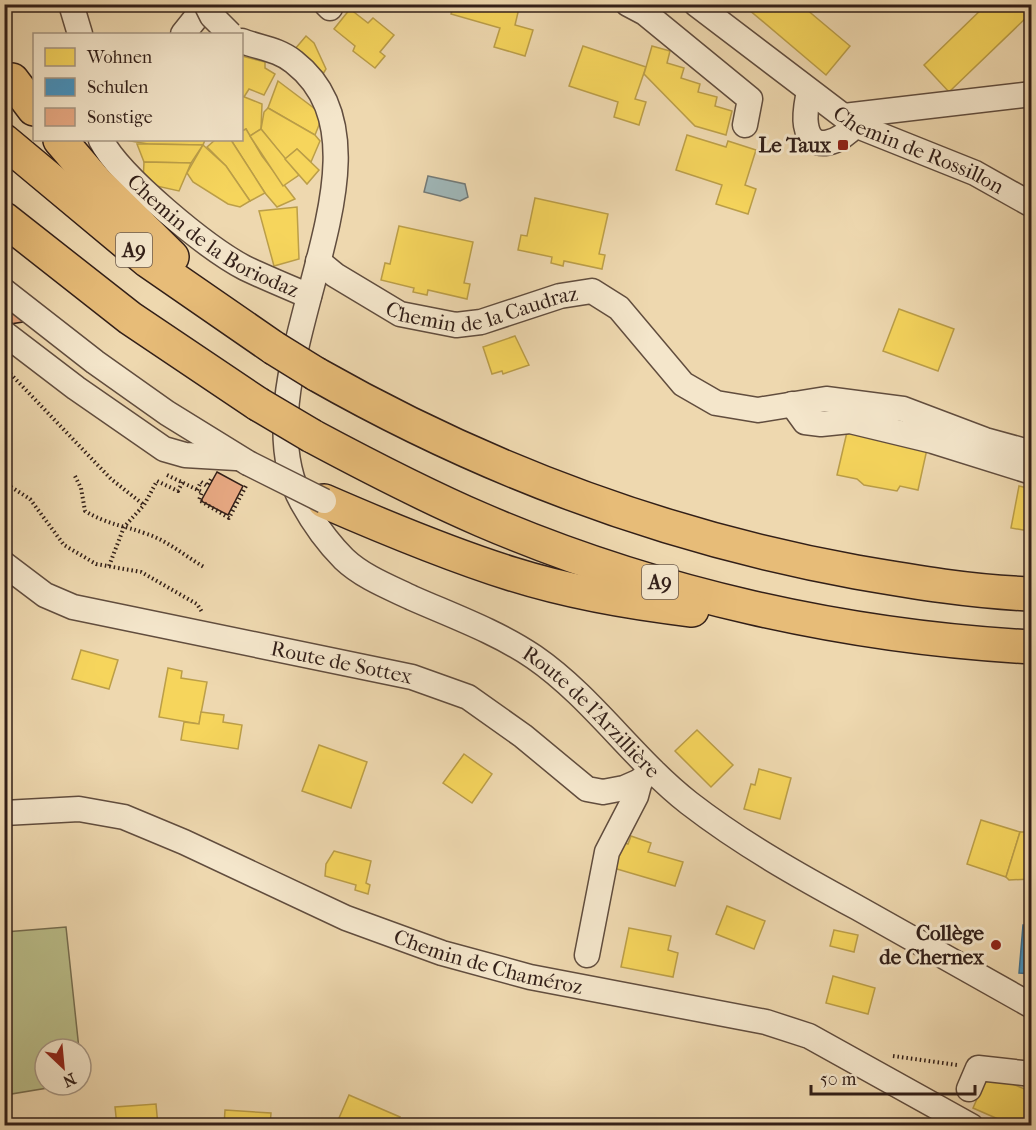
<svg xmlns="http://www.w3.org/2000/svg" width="1036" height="1130" font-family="'IM FELL French Canon',serif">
  <rect width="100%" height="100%" fill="#eed8af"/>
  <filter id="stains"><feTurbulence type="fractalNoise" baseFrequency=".00333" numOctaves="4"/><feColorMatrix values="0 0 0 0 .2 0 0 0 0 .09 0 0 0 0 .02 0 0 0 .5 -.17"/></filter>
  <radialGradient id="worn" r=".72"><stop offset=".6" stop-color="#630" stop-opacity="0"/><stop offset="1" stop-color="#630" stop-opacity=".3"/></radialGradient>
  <polygon fill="#babe8a" stroke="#766e51" stroke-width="1.5" points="66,927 79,1049 45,1049 45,1085 66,1085 5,1095 5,932"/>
  <polygon fill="#9fb6b7" stroke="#737a77" stroke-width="1.5" points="428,176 465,184 468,197 460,201 424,192"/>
  <g fill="#f6d55c" stroke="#bb9e48" stroke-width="1.5">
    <polygon points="454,4 520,4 515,25 533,30 525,56 494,47 500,28 451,14"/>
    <polygon points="751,4 800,4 850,46 826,75 748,9"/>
    <polygon points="987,4 1019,4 1029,15 949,92 924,65"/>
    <polygon points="350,9 368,23 373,18 394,35 380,52 385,56 375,68 353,51 355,46 334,29"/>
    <polygon points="306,36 314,43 326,69 323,74 295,49"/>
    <polygon points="583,46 646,67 635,99 646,102 639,125 614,117 618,102 569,86"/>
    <polygon points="652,46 670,51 667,63 684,68 681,78 700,84 698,92 717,97 715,106 732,111 726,135 695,126 644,74"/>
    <polygon points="242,56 265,62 265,68 275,74 264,95 249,89 244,97 242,96"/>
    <polygon points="278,81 323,115 315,135 268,108"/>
    <polygon points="242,96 262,104 261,129 250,136 246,129 242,131"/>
    <polygon points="268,108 315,135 320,141 311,162 297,149 285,159 261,129 264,112"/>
    <polygon points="246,129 262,156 295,199 277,207 265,193 231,140 242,140 242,131"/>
    <polygon points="261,129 299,175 283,186 250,136"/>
    <polygon points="687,135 726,147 728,141 756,150 745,185 756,189 748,214 716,204 722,185 676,170"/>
    <polygon points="125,140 205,140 203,145 148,144"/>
    <polygon points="215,140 231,140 265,193 250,201 226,166 207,147"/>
    <polygon points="137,144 148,144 203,145 191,163 144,162"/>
    <polygon points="203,145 226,166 250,201 240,207 228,204 193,182 187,173"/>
    <polygon points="297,149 319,170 307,184 285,159"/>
    <polygon points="144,162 191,163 179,191 143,183"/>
    <polygon points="535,198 608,214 599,254 605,255 602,269 564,261 563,266 551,263 552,257 518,250 521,235 527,236"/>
    <polygon points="297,207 299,259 274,266 259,211"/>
    <polygon points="399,226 473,242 464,283 470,284 467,299 428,290 427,295 413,292 414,288 381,280 385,263 390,264"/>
    <polygon points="899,309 954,329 938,371 883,351"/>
    <polygon points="515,336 529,365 503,374 502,371 492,374 483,347"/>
    <polygon points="847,432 927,449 918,490 900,486 897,491 864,485 857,479 837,475"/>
    <polygon points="1019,486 1032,489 1032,535 1029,531 1011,528"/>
    <polygon points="81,650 118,660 109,689 72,679"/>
    <polygon points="168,668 182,671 181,678 207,682 199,724 159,717"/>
    <polygon points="201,712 224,715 223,722 242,725 238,749 181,740 184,722 199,724"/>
    <polygon points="697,730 733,765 711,787 675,751"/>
    <polygon points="319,745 367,762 351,808 302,791"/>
    <polygon points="464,754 492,774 472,803 443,783"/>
    <polygon points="759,769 791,778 780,819 744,809 751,784 755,785"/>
    <polygon points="981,820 1020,832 1006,877 967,864"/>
    <polygon points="1020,832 1032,832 1032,879 1009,880 1006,877"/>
    <polygon points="631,836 651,843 648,852 683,862 675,886 610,867 618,841 628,844"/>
    <polygon points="334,851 371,861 366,883 370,885 368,894 355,890 356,885 325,876 326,864"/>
    <polygon points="727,906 765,921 754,949 716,934"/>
    <polygon points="629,928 671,936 668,950 678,953 673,977 621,967"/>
    <polygon points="834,930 858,935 854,952 830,946"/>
    <polygon points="833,976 875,988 868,1014 826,1003"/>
    <polygon points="988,1074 1027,1090 1031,1079 1032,1126 1014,1126 973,1108"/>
    <polygon points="349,1095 400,1117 396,1126 342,1126 344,1121 339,1118"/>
    <polygon points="156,1104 158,1126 117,1126 115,1107"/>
    <polygon points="225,1110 271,1113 270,1126 224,1126"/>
  </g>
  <polygon fill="#4393c3" stroke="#3e7090" stroke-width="1.5" points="1023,925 1032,925 1032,974 1019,973"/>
  <g fill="#e7a882" stroke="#321f18" stroke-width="1.5">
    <polygon points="4,302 29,321 4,325"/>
    <polygon points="217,472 243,486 228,515 201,501"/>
  </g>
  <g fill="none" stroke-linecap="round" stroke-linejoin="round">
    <defs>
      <g id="minor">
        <polyline points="71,4 80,34"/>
        <polyline points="326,4 330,8"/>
        <polyline points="628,4 645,13 750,99 745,125"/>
        <path id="s1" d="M 696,4 L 855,125 L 975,173 L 1032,205"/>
        <polyline points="183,34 207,4"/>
        <path id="s2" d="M 242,41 C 260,48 278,49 294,62 C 413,155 232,375 302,502 C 313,522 328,543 344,559 C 363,577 389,587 412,598 C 453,616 497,632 534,657 C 592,697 633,759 689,803 C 742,844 799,876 858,908 C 916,941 974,973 1032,1006"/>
        <path d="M 809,91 C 807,102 804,114 806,125 C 811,156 842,141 855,125"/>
        <polyline points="844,116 1032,94"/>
        <path id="s3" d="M 101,140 C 120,177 207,248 245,268 C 266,278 288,287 309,296"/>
        <path id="s4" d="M 318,261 L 335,275 L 400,314 L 456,325 L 481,322 L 560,296 L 592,291 L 619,308 L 683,384 L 716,403 L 758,410 L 826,399 L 903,409 L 985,440 L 1032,453"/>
        <polyline points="4,291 95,362 167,413 248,463"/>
        <polyline points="4,333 76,388 164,449 185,455 236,458"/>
        <polyline points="792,404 805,422 821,424 850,421 933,441 1032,472"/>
        <path id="s5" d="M 4,564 L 45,595 L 73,607 L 412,677 L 468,697 L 523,736 L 587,789 L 603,792 L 624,788 L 640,781 L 651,770"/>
        <path id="s6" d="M 4,813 L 79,809 L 124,817 L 184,842 L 346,918 L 442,953 L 530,977 L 766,1022 L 809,1036 L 971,1126"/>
        <polyline points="587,955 607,852 636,796 640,781"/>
        <polyline points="969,1089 978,1068 1032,1074"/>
      </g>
      <g id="highway">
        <polyline points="12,80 34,109"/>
        <polyline points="60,140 96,182 172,257"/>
        <polyline points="4,141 148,261 274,348"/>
        <polyline points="4,219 130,318 258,404"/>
        <path d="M 316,374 C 485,470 665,537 856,572 C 914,582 973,592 1032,594"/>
        <path d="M 312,436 C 368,466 424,495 482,520 C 654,594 845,637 1032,647"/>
        <path d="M 324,501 C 386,528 448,554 512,574 C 569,592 632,603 692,610"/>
      </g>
    </defs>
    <use href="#minor" stroke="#614d3e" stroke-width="27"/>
    <use href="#highway" stroke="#321f18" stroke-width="36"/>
    <g stroke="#321f18" stroke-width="4" stroke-dasharray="1.5 3" stroke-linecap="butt">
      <polyline points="4,367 111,479 144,505"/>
      <polyline points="4,471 8,485 30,499 64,545 96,564 141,572 197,604 202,612"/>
      <polyline points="167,475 202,492 199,500 229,518 246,486"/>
      <path d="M 75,476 L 81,488 L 85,511 C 108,525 123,525 147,534 C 168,541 185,556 204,567"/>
      <polyline points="197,490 201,482 207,486 211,479"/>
      <polyline points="109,566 124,527 144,505 157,481 178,491 183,481"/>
      <polyline points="893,1056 957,1065"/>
    </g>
    <use href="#minor" stroke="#f4e6cb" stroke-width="24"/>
    <use href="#highway" stroke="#e7bc78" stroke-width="33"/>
    <defs>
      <g id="minor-bridge">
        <polyline points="206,4 212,16 230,34"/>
        <polyline points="248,463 324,501"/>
      </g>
      <g id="highway-bridge">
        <polyline points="274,348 316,374"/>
        <polyline points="258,404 312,436"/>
      </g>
    </defs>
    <use href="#minor-bridge" stroke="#614d3e" stroke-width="27" stroke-linecap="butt"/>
    <use href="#highway-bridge" stroke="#321f18" stroke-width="36" stroke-linecap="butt"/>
    <use href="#minor-bridge" stroke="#f4e6cb" stroke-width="24"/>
    <use href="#highway-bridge" stroke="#e7bc78" stroke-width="33"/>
  </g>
  <g fill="#8f2418" stroke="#f4e6cb" stroke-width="2">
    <rect x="837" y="139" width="12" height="12" rx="3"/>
    <circle cx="996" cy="945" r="6"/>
  </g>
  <g text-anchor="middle" stroke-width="6" stroke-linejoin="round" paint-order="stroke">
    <g fill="#f4e6cb" stroke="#6c5b4e" stroke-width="1.5">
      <rect x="116" y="233" width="36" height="34" rx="4.5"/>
      <rect x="642" y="565" width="36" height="34" rx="4.5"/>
    </g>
    <g font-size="20" font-weight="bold" fill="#321f18">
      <text x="134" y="257">A9</text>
      <text x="660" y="589">A9</text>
    </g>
    <g font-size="21" font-weight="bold" fill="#321f18" stroke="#f4e6cb" text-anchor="end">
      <text x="831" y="152">Le Taux</text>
      <text x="984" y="940">Collège<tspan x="984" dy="24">de Chernex</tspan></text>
    </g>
    <g font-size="21" fill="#321f18" stroke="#f4e6cb">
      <text dy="7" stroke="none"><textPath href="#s1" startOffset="268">Chemin de Rossillon</textPath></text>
      <text dy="7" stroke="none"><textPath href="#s3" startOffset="150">Chemin de la Boriodaz</textPath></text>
      <text dy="7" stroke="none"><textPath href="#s4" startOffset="182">Chemin de la Caudraz</textPath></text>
      <text dy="7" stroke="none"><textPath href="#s5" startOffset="356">Route de Sottex</textPath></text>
      <text dy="7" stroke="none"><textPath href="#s2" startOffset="882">Route de l'Arzillière</textPath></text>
      <text dy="7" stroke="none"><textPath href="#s6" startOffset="514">Chemin de Chaméroz</textPath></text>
    </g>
  </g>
  <rect width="1036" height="1130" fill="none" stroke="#eed8af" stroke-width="24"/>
  <rect x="6" y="6" width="1024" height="1118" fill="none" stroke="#321f18" stroke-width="3"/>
  <rect x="12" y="12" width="1012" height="1106" fill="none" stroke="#321f18" stroke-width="1.5"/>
  <rect x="33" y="33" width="210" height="108" fill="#f4e6cb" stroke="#a69683" stroke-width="1.5"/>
  <rect x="45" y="48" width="30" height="18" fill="#f6d55c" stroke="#a69683" stroke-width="1.5"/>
  <text x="87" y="63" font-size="18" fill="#321f18">Wohnen</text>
  <rect x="45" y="78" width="30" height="18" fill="#4393c3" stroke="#a69683" stroke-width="1.5"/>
  <text x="87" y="93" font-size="18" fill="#321f18">Schulen</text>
  <rect x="45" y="108" width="30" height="18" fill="#e7a882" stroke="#a69683" stroke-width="1.5"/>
  <text x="87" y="123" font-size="18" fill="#321f18">Sonstige</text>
  <g transform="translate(63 1067) rotate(154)"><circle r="28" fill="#f4e6cb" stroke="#a69683" stroke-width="1.5"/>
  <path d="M0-4.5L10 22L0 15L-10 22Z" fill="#8f2418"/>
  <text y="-9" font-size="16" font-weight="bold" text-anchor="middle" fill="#321f18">N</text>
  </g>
  <path d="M811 1085v9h164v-9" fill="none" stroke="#321f18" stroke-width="3"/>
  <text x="820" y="1085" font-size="18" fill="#321f18" stroke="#f4e6cb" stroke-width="4.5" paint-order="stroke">50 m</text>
  <rect width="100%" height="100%" filter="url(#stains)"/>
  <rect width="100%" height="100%" fill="url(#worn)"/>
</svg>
